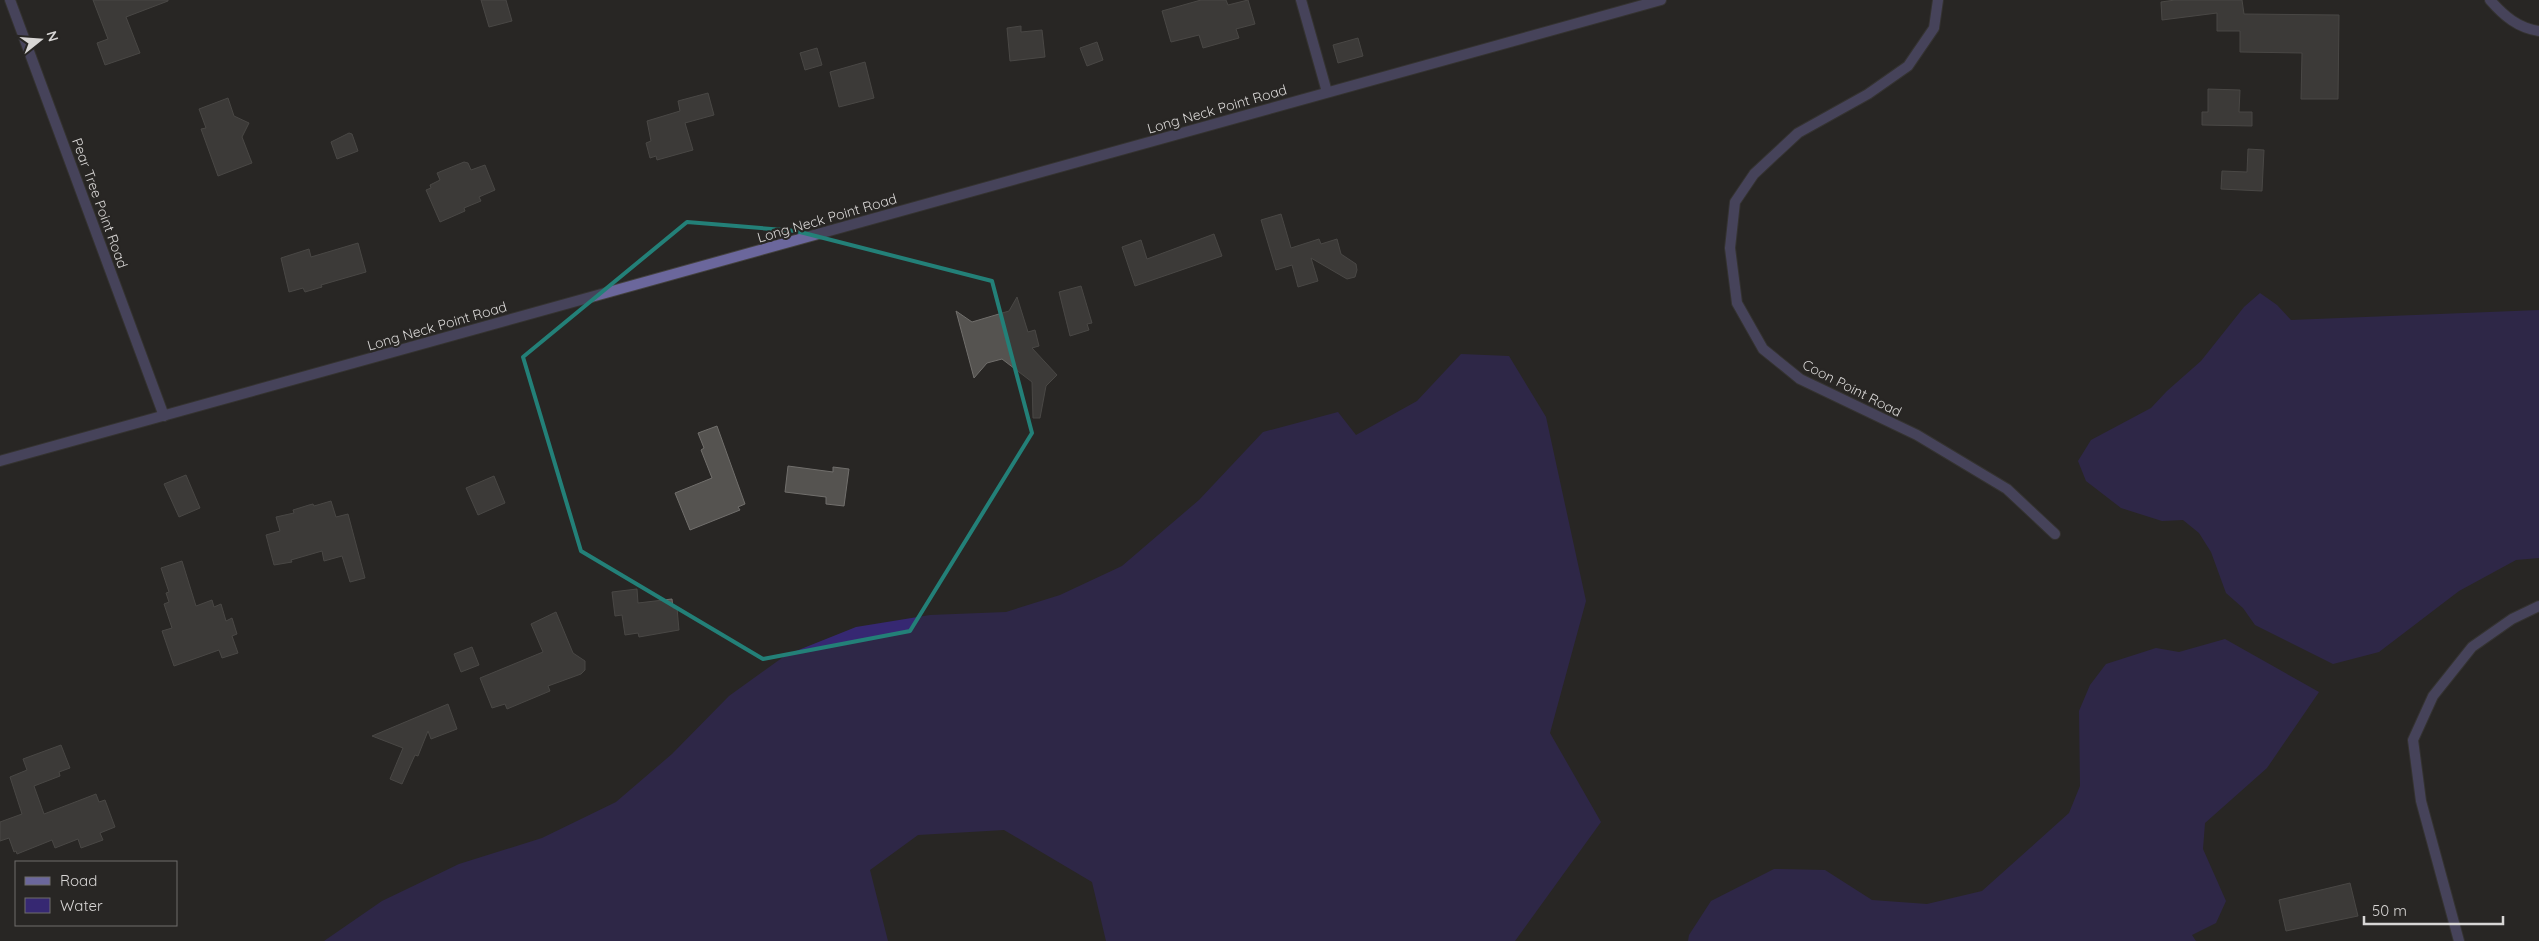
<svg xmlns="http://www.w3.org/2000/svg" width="2539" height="941" font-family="Quicksand,sans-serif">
  <rect width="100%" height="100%" fill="#282624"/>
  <g fill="#362872">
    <polygon points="2260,293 2277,305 2291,320 2539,310 2539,558 2516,560 2459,591 2379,652 2333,664 2255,625 2243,608 2226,593 2211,552 2199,533 2183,520 2162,521 2121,508 2086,481 2078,461 2091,440 2151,408 2167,391 2201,361 2244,307"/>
    <polygon points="1461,354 1509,356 1546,417 1586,601 1550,733 1601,822 1515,941 1106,941 1092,882 1004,830 918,835 870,870 888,941 324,941 382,901 459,864 542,838 616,802 672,754 729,696 786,655 856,627 930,615 1006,612 1060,595 1122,566 1199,500 1263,432 1338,412 1356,435 1417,401"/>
    <polygon points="2225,639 2319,692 2267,768 2205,823 2203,849 2226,901 2216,923 2192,935 2196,941 1688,941 1689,935 1711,901 1774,869 1825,870 1872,900 1927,904 1982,891 2069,813 2080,786 2079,711 2090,685 2106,664 2156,648 2179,652"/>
  </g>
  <g fill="#555350" stroke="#716f6c">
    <polygon points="93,0 168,0 168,1 126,17 140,53 105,65 97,43 108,39"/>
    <polygon points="481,0 506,0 512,21 489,27"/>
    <polygon points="1201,0 1226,0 1228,5 1248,0 1255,24 1236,29 1239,38 1203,48 1199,35 1171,42 1162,11"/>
    <polygon points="2175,0 2242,0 2244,14 2339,15 2338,99 2301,99 2302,53 2240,52 2240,31 2217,31 2217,13 2162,20 2161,2"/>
    <polygon points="1021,26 1021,32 1042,30 1045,57 1010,61 1007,28"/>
    <polygon points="1358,38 1363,56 1338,63 1333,45"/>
    <polygon points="1097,42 1103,60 1087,66 1080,48"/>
    <polygon points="817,48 822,65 805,70 800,53"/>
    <polygon points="865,62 874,98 839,107 830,72"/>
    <polygon points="2208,89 2240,90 2239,112 2252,112 2252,126 2202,125 2202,112 2208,112"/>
    <polygon points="708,93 714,115 685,123 693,150 657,160 656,156 650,158 646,143 651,141 647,121 680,111 678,101"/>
    <polygon points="228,98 234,116 249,123 242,137 252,163 218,176 201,129 206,128 199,109"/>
    <polygon points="349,133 352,134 358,151 337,159 331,142"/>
    <polygon points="2248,149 2264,150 2262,191 2221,189 2222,171 2247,172"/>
    <polygon points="464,162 468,163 471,170 485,165 495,190 479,197 481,201 464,208 465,211 440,222 426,190 431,188 430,185 440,180 437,173"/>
    <polygon points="1281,214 1291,248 1319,239 1321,244 1337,239 1341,254 1356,264 1357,270 1355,277 1347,279 1311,258 1318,281 1298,287 1292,265 1276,270 1261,220"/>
    <polygon points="1214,234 1222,256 1135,286 1122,247 1141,240 1147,259"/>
    <polygon points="358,243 366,272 321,285 322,287 305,292 303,288 289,292 281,258 309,249 311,257"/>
    <polygon points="1081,286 1092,323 1087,324 1089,330 1070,336 1059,292"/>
    <polygon points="1017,297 1028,332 1035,330 1039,346 1032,348 1057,375 1046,386 1040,418 1033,418 1032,382 1002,359 987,363 974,378 956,311 972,322 1009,311"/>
    <polygon points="717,426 745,504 738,507 740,510 690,530 675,493 712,478 701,450 704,448 698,433"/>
    <polygon points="788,466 833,472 833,467 849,469 844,506 826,504 826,497 785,492"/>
    <polygon points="186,475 200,508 179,517 164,484"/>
    <polygon points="494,476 505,503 478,515 466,488"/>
    <polygon points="331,501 336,517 348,514 365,578 350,582 342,556 324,561 322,551 291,560 292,562 274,565 266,535 280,531 276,517 294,513 293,510 309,505 313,504 314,506"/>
    <polygon points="182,561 196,606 212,600 214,607 221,604 226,621 232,618 237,634 232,636 238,653 222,658 219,650 174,666 162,631 172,628 164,604 169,602 166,593 169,592 161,568"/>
    <polygon points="637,589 638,603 672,599 673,608 677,608 679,630 639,637 638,633 625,635 622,615 615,616 612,592"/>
    <polygon points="556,612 573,653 585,661 585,670 581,674 548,686 550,691 507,709 505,704 492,708 480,678 543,652 531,624"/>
    <polygon points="472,647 479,665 461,672 454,654"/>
    <polygon points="448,704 457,729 431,739 428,731 418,756 415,755 402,784 390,779 403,748 372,736"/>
    <polygon points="61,745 70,768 59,772 60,776 34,786 44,814 96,794 99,802 105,800 115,827 100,833 103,840 81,848 78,839 55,848 52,840 17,854 16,851 14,852 9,838 0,841 0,822 22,814 10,777 27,770 23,759"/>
    <polygon points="2350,883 2358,916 2286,931 2279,900"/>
  </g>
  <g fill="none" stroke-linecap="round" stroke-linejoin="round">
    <defs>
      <g id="lane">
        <polyline points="1301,0 1327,92"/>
        <polyline points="2459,941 2421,801 2413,740 2433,696 2472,647 2512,619 2539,606"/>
      </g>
      <g id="street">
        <polyline points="10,0 164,416"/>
        <polyline points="1938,0 1934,28 1908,66 1868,94 1798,133 1754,174 1735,202 1730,248 1737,303 1763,349 1800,379 1917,435 2007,489 2055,534"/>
        <path d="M 2490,0 C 2504,16 2518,28 2539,31"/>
        <polyline points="0,461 1661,0"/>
      </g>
    </defs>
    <use href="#lane" stroke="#444240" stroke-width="12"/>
    <use href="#street" stroke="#444240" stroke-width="12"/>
    <use href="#lane" stroke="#6b679c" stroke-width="10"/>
    <use href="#street" stroke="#6b679c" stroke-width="10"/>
  </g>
  <path d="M0 0H2539V941H0ZM 687,222 L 796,231 L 992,281 L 1032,433 L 910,631 L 763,659 L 581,551 L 523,357 Z" fill="#282624" fill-opacity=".55" fill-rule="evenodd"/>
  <path fill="none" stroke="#238078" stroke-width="4" stroke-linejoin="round" d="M 687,222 L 796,231 L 992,281 L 1032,433 L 910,631 L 763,659 L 581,551 L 523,357 Z"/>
  <g text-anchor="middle" stroke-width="4.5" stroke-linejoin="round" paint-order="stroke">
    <g font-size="14" fill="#d8d6d5" stroke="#282624">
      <text transform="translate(1217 109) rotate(-16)" y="5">Long Neck Point Road</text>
      <text transform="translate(100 203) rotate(70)" y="5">Pear Tree Point Road</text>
      <text transform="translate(827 218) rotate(-16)" y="5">Long Neck Point Road</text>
      <text transform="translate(437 326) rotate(-16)" y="5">Long Neck Point Road</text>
      <text transform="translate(1852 388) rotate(27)" y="5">Coon Point Road</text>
    </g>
  </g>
  <rect x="15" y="861" width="162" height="65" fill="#282624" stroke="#6e6c6b"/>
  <rect x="25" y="877" width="25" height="8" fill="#6b679c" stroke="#6e6c6b"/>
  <text x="60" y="886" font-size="15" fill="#d8d6d5">Road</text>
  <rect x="25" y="898" width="25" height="15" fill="#362872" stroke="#6e6c6b"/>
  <text x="60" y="911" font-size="15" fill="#d8d6d5">Water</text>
  <g transform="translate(40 40) rotate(73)" stroke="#282624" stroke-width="4" paint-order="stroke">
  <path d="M0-4L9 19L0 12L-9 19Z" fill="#d8d6d5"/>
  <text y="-8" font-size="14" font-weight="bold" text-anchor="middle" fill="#d8d6d5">N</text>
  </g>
  <path d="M2364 916v8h139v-8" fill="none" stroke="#d8d6d5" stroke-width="2.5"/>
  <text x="2372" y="916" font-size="15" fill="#d8d6d5" stroke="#282624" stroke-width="4" paint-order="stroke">50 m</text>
</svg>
